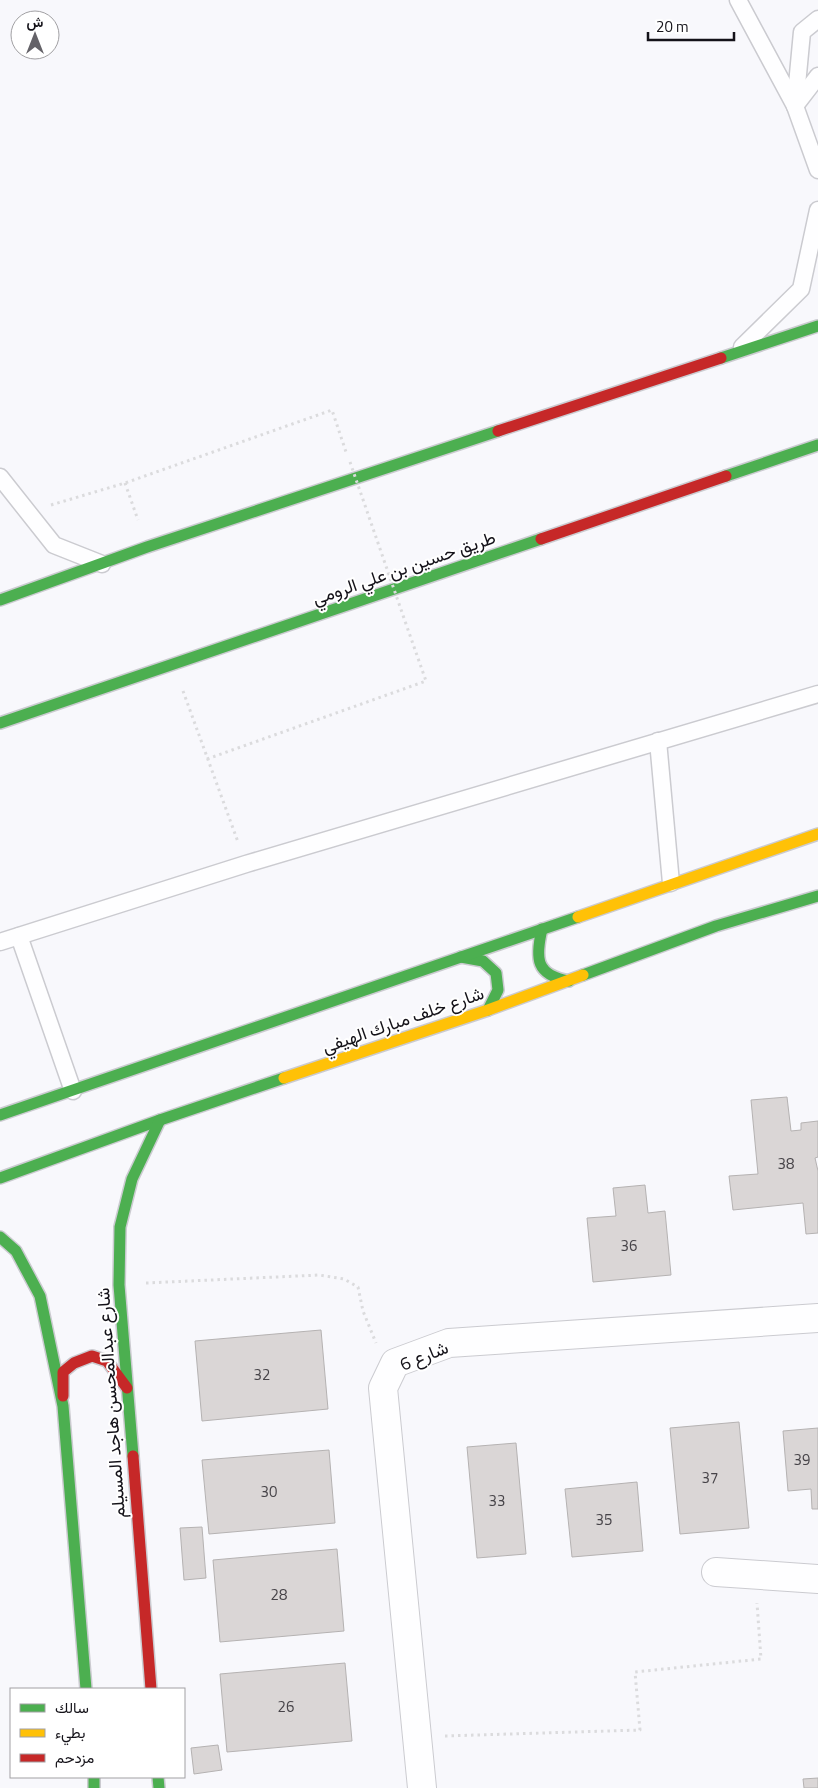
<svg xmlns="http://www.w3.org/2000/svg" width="818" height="1788" font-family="'Titillium Web',Vazirmatn,sans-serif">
  <rect width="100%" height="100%" fill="#f8f8fc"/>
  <g fill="#dad6d6" stroke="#b5b2b2">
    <polygon points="787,1097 791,1131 801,1130 801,1123 818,1121 818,1157 815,1158 818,1171 818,1233 806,1234 803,1203 733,1210 729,1176 758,1174 751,1100"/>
    <polygon points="645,1185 648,1213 665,1211 671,1275 593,1282 587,1218 616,1216 613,1188"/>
    <polygon points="321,1330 328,1409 202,1421 195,1341"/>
    <polygon points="739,1422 749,1528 680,1534 670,1428"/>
    <polygon points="818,1428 818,1509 812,1509 811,1489 788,1491 783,1431"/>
    <polygon points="516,1443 526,1554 477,1558 467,1447"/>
    <polygon points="329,1450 335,1523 209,1534 202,1460"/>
    <polygon points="637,1482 643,1551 572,1557 565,1489"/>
    <polygon points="202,1527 206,1578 184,1580 180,1528"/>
    <polygon points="337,1549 344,1631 220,1642 213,1560"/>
    <polygon points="345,1663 352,1741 227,1752 220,1674"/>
    <polygon points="218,1745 222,1770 194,1774 191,1748"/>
    <polygon points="818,1778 818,1788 804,1788 803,1779"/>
  </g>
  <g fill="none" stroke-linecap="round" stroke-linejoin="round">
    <defs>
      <g id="lane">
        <polyline points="738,0 795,106 818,170"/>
        <polyline points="795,106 802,32 818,19"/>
        <polyline points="795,106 818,76"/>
        <polyline points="742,347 801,289 818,210"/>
        <polyline points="0,477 54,545 102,564"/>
        <polyline points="658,741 671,883"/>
        <polyline points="19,936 73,1091"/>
        <polyline points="0,942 246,864 818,694"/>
      </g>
      <g id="street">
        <polyline points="716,1572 818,1579"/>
        <polyline points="422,1788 383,1388 395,1363 449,1343 818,1318"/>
      </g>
      <g id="fast">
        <polyline points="721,358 818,326"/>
        <polyline points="726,476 818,445"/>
        <polyline points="0,600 147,547 498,431"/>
        <polyline points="0,723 541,539"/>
        <path d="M 542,929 C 535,959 536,975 569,981"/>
        <polyline points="461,957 483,961 496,973 498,990 488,1010"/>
        <polyline points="583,975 716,926 818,896"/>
        <polyline points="0,1115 578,917"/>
        <polyline points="0,1178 160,1120 284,1078"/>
        <polyline points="0,1237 16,1251 40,1296 63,1406 86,1689"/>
        <polyline points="133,1456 119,1285 120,1227 132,1179 160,1120"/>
        <polyline points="94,1777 94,1788"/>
        <polyline points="158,1777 159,1788"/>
      </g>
      <g id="slow">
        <polyline points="578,917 818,834"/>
        <polyline points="284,1078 488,1010 583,975"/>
      </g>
      <g id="jam">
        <polyline points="498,431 721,358"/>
        <polyline points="541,539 726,476"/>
        <polyline points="63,1396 63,1372 74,1363 92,1356 107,1361 127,1388"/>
        <polyline points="133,1456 151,1689"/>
      </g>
    </defs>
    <use href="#lane" stroke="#cbcbd0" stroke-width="19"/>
    <use href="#street" stroke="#cbcbd0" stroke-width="30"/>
    <use href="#fast" stroke="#cbcbd0" stroke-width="14"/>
    <use href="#slow" stroke="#cbcbd0" stroke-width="14"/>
    <use href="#jam" stroke="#cbcbd0" stroke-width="14"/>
    <g stroke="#dbdbdd" stroke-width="3" stroke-dasharray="2.5 4" stroke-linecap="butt">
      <polyline points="125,483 138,520"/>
      <polyline points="51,505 125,483 332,410 346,452"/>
      <polyline points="183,691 238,842"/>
      <polyline points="207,759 426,681 406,624"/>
      <polyline points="146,1283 319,1275 344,1279 358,1287 363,1311 376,1343"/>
      <polyline points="445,1736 640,1730 635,1672 761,1659 757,1603"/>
    </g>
    <use href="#lane" stroke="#fefeff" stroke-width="16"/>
    <use href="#street" stroke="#fefeff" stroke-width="28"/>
    <use href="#fast" stroke="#4caf50" stroke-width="11"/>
    <use href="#slow" stroke="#ffc107" stroke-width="11"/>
    <use href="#jam" stroke="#c62828" stroke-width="11"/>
    <polyline stroke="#dbdbdd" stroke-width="3" stroke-dasharray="2.5 4" stroke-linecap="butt" points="350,462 406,624"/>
  </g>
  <g text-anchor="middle" stroke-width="4" stroke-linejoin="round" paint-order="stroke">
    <g font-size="15" fill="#464348">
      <text x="786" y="1169">38</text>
      <text x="629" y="1251">36</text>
      <text x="262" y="1380">32</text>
      <text x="802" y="1465">39</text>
      <text x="710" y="1483">37</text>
      <text x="269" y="1497">30</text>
      <text x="497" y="1506">33</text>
      <text x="604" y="1525">35</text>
      <text x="279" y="1600">28</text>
      <text x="286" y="1712">26</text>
    </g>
    <g font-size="18" fill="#141219" stroke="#fff">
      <text transform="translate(404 568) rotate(-19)" y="6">طريق حسين بن علي الرومي</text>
      <text transform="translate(403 1020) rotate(-19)" y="6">شارع خلف مبارك الهيفي</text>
      <text transform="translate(424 1356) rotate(-22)" y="6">شارع 6</text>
      <text transform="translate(111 1403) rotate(-94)" y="6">شارع عبدالمحسن هاجد المسيلم</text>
    </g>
  </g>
  <rect x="10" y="1688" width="175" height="90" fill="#ffffff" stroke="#a1a0a3"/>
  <rect x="20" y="1704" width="25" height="8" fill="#4caf50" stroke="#a1a0a3"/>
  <text x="55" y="1713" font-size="15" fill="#141219">سالك</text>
  <rect x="20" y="1729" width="25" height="8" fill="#ffc107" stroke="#a1a0a3"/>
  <text x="55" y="1738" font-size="15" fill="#141219">بطيء</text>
  <rect x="20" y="1754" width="25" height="8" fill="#c62828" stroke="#a1a0a3"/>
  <text x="55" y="1763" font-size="15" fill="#141219">مزدحم</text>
  <g transform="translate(35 35)"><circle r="24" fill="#ffffff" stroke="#a1a0a3"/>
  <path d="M0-4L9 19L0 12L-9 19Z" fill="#646268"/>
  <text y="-8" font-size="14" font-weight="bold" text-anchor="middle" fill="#141219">ش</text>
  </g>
  <path d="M648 32v8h86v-8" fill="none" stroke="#141219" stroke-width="2.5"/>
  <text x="656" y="32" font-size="15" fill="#141219" stroke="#ffffff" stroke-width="4" paint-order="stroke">20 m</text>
</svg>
